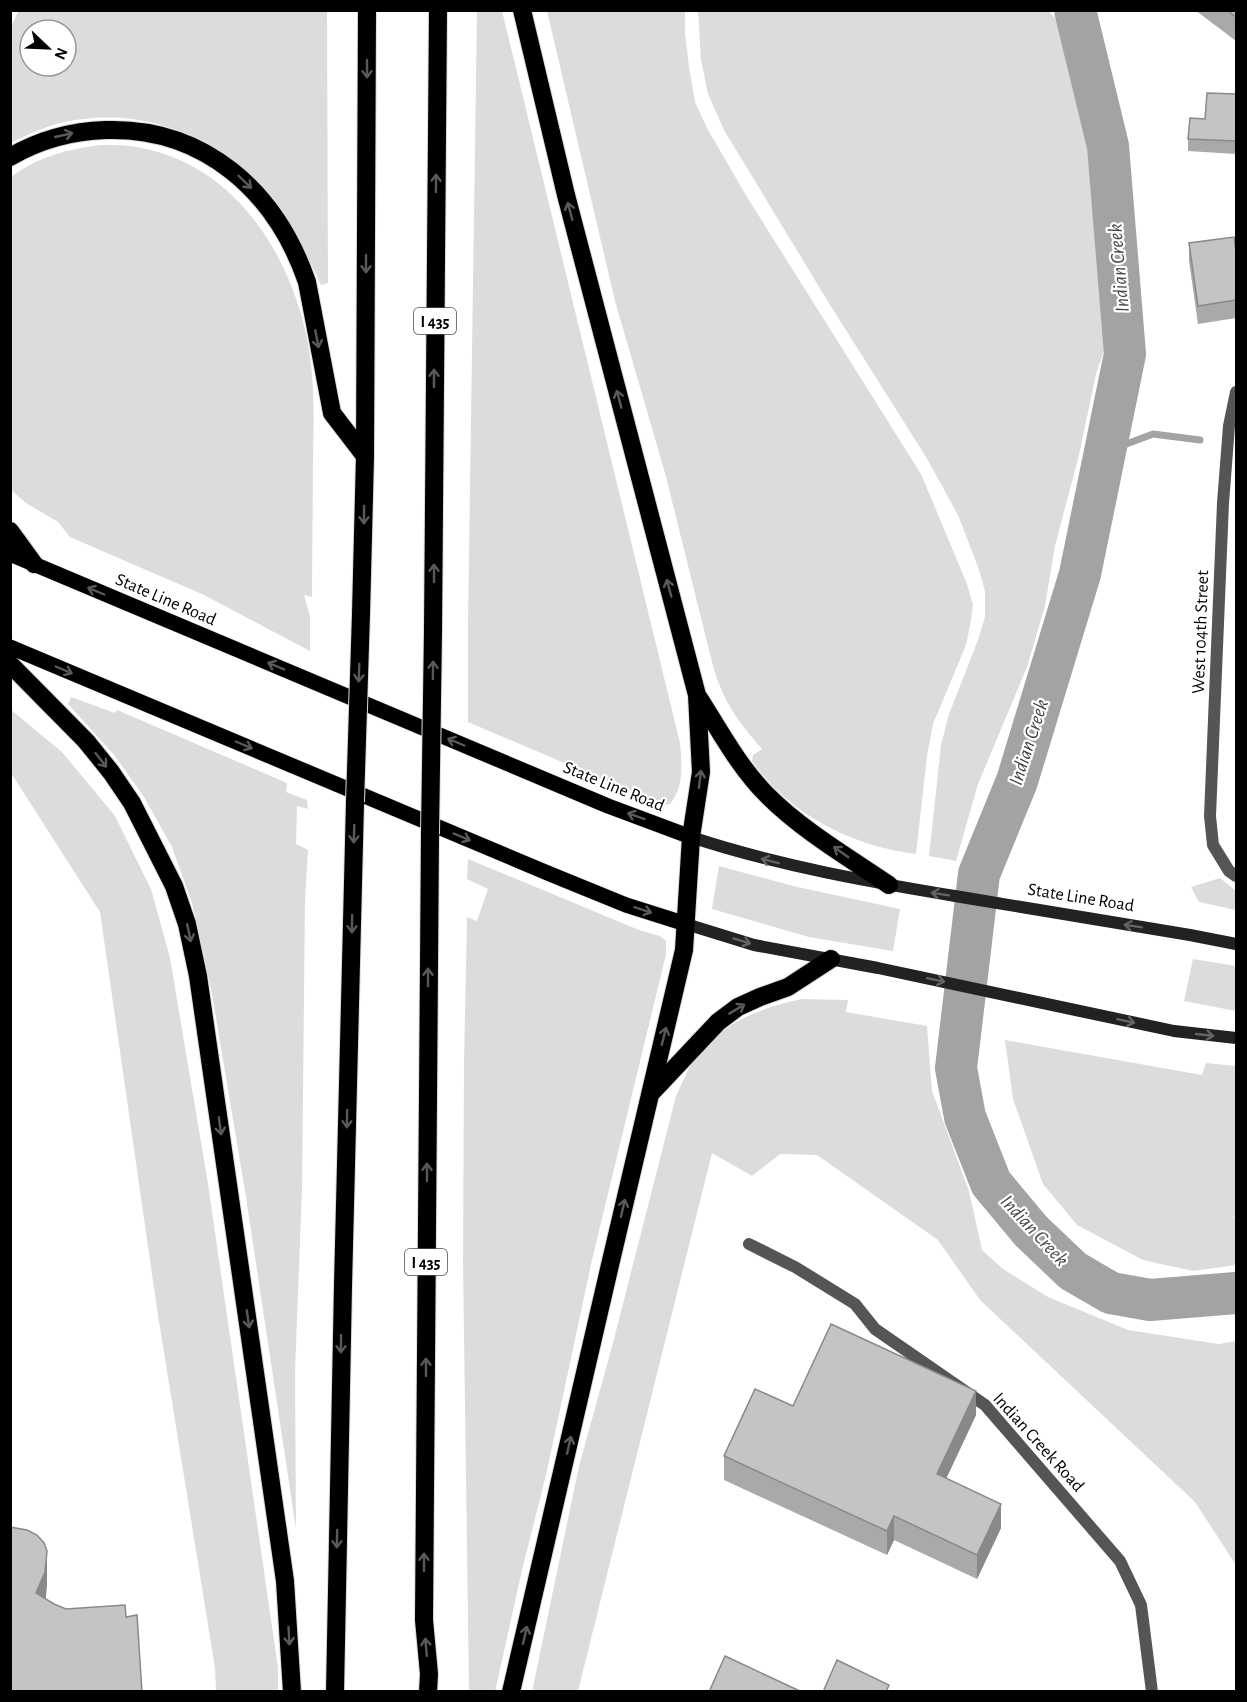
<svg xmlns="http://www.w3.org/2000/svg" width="1247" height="1702" font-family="'Alegreya Sans',sans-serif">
  <rect width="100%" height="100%" fill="#fff"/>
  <g fill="#dcdcdc" fill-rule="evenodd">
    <path d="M 18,11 L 327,11 L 328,283 L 321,285 C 308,257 294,231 276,205 C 233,145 158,110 84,119 C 58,121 34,131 11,143 L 11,28 ZM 30,30 L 66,30 L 66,66 L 30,66 Z"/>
    <path d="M 477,11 L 502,11 L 524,101 L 680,743 C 682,764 684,787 670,804 L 663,805 L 468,722 L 468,625 Z"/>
    <path d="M 547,11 L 685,11 L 685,33 L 689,67 L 695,102 L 707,128 L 747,197 L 921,474 L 967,584 L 973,605 L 970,626 L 966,645 L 933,724 L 927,756 L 916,854 C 854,847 788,814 752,761 L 753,755 L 762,749 C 737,720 724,703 713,666 L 665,473 L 615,301 Z"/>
    <polygon points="698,11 1049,11 1055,18 1069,57 1109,243 1114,321 1096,374 1079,455 1055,546 1045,606 1027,667 978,784 956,861 929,856 941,745 949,714 978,640 985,617 985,591 978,567 958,515 926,457 827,300 724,130 708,94 701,60"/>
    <path d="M 101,145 C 116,145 131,145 146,149 C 233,168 285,247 305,329 C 315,371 314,414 313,456 C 313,503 312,550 312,597 L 304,595 L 310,617 L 310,651 L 204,595 L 70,537 L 58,522 L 26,503 L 11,490 L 11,177 C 37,157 68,149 101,145 Z"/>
    <polygon points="71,697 115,713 117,710 287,783 286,792 307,800 308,809 297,806 296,844 308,850 305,899 302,1190 295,1372 296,1529 246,1197 212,994 192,903 172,847 144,797 115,756 68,704"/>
    <polygon points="10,709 62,752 115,816 151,889 170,958 208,1184 278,1668 278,1691 216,1691 215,1668 157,1309 100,912 11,773"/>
    <polygon points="468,859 639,930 660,936 666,941 666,954 592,1260 546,1475 522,1570 495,1692 469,1691 463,1261 464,1063 467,917 477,921 488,889 467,879"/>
    <polygon points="719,866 793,886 900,909 893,951 809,937 712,909"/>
    <polygon points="1220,878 1236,891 1236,910 1199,902 1191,887"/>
    <polygon points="1193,959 1236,966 1236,1011 1184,1001"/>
    <path d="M 802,999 L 848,1000 L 846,1012 L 927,1026 L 932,1091 L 969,1191 L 982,1250 L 1003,1269 L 1048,1297 L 1128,1330 L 1219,1344 L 1236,1341 L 1236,1565 L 1195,1502 L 980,1300 L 938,1240 L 817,1155 L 780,1154 L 752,1176 L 712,1153 L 578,1691 L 532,1692 L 579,1466 L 613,1343 L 676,1096 C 682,1084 687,1070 695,1059 C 722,1022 760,1008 802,999 Z"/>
    <polygon points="1005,1040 1202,1075 1206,1063 1236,1066 1236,1215 1231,1218 1236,1216 1236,1265 1193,1271 1143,1260 1077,1225 1043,1184 1013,1099"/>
  </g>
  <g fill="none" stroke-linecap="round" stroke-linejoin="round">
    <polyline stroke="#a3a3a3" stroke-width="7" points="1105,452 1153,434 1200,440"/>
    <polyline stroke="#a3a3a3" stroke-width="42" points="1075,10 1108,146 1125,354 1080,574 1017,781 979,874 956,1068 965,1117 991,1183 1031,1231 1073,1271 1111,1293 1150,1300 1236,1293"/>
    <defs>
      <g id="primary">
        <polyline points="10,554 608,806 691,837"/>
        <polyline points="10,647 550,874 626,905 686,924"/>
      </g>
      <g id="motorway">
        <path d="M 10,157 C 41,139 71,131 106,130 C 205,127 276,192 307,282 L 332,413 L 365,456"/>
        <polyline points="10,531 34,564"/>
        <polyline points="361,614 365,456 367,10"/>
        <polyline points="433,631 438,10"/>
        <polyline points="10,664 86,741 111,772 132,803 174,886 187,924 198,976 285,1581 292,1692"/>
        <path d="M 699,698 C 720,731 739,767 767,795 C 803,831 848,857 889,885"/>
        <polyline points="652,1092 718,1022 738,1007 760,997 788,987 831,959"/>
        <polyline points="335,1692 343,1286 355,802"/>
        <polyline points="428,1692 429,1674 424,1620 430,834"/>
        <polyline points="511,1692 610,1265 684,950 691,837 701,772 697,695 566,195 522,10"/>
      </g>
    </defs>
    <use href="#primary" stroke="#dbdbdb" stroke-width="16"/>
    <use href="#motorway" stroke="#dbdbdb" stroke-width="20"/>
    <g stroke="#555" stroke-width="12">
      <polyline points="1236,392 1229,426 1223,503 1210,816 1213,845 1229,871 1236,876"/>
      <polyline points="749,1244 795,1267 855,1304 875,1329 985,1405 1120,1561 1141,1605 1152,1692"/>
    </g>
    <g stroke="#222" stroke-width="12">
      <path d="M 691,837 C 779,866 870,882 961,897 C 1038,910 1114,923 1190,935 L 1236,944"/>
      <polyline points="686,924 754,945 878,968 1174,1031 1236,1038"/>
    </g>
    <use href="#primary" stroke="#000" stroke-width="15"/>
    <use href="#motorway" stroke="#000" stroke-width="18"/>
    <defs>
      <g id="motorway-bridge">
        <polyline points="355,802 361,614"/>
        <polyline points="430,834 433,631"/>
      </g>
    </defs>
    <use href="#motorway-bridge" stroke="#dbdbdb" stroke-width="20" stroke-linecap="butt"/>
    <use href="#motorway-bridge" stroke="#000" stroke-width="18"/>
  </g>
  <g fill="#a9a9a9">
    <polygon points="1195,10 1236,10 1236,41"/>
    <polygon points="1236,94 1236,154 1188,151 1188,139 1205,119"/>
    <polygon points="1189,243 1236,252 1236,318 1198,324 1189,261"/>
    <polygon points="793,1406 976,1415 946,1479 1001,1528 977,1579 894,1540 887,1555 724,1480 724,1456"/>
  </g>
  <g fill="#898989">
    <polygon points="976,1391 976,1415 937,1498 937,1474"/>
    <polygon points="1001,1504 1001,1528 977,1579 977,1555"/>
    <polygon points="894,1516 894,1540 887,1555 887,1531"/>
    <polygon points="47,1551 47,1586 45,1606 36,1593"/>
  </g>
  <g fill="#c4c4c4" stroke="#898989" stroke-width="1.5">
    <polygon points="1227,10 1236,10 1236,17"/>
    <polygon points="1207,93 1236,94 1236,141 1188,139 1190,118 1205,119"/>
    <polygon points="1234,237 1236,252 1236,300 1198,306 1189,243"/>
    <polygon points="831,1324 976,1391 937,1474 1001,1504 977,1555 894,1516 887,1531 724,1456 755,1389 793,1406"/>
    <polygon points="10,1527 27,1530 37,1535 44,1543 47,1551 45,1572 36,1593 54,1604 66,1609 125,1605 126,1617 137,1615 142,1692 10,1692"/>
    <polygon points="725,1656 802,1692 709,1692"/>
    <polygon points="837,1660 889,1685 886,1692 823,1692"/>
  </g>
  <defs><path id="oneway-shaft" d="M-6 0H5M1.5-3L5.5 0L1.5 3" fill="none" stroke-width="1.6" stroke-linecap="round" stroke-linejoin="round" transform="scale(1.5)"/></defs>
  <g stroke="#595959">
    <use href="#oneway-shaft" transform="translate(367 69) rotate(90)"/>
    <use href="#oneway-shaft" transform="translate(64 135) rotate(-13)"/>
    <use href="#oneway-shaft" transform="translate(245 182) rotate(44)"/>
    <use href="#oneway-shaft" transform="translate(436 183) rotate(-89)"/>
    <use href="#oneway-shaft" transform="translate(570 211) rotate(-105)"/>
    <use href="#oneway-shaft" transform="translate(366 264) rotate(90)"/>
    <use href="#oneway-shaft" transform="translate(317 339) rotate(79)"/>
    <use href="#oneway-shaft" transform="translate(434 378) rotate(-90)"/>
    <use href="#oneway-shaft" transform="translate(619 399) rotate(-105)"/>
    <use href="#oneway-shaft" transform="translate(364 515) rotate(91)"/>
    <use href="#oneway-shaft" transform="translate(434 573) rotate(-90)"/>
    <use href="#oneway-shaft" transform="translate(669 588) rotate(-105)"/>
    <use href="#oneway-shaft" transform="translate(96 591) rotate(-157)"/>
    <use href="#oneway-shaft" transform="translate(276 666) rotate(-157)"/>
    <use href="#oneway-shaft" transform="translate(64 670) rotate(23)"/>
    <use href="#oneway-shaft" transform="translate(433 670) rotate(-89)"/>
    <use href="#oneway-shaft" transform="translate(359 673) rotate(92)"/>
    <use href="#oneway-shaft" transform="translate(456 742) rotate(-157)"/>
    <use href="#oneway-shaft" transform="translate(244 745) rotate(23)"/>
    <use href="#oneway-shaft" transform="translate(101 760) rotate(52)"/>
    <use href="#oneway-shaft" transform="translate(700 779) rotate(-83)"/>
    <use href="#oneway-shaft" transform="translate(636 816) rotate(-160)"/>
    <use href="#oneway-shaft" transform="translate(354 834) rotate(92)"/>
    <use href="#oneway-shaft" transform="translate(462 837) rotate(23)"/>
    <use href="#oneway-shaft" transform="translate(841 852) rotate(-145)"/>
    <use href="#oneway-shaft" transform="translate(643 910) rotate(18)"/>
    <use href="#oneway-shaft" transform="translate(352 924) rotate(91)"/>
    <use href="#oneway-shaft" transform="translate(189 933) rotate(78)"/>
    <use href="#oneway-shaft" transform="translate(428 977) rotate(-90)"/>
    <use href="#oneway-shaft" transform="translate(737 1009) rotate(-31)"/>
    <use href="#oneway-shaft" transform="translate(664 1036) rotate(-76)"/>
    <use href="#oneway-shaft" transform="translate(347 1119) rotate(91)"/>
    <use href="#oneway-shaft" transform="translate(220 1126) rotate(82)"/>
    <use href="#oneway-shaft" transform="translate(427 1172) rotate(-90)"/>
    <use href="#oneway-shaft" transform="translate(623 1208) rotate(-77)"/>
    <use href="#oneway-shaft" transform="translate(248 1319) rotate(82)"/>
    <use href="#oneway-shaft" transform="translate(341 1344) rotate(91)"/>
    <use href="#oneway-shaft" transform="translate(426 1367) rotate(-90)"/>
    <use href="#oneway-shaft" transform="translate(569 1445) rotate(-77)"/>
    <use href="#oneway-shaft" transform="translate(337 1539) rotate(91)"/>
    <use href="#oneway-shaft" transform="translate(424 1562) rotate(-90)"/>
    <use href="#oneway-shaft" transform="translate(525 1635) rotate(-77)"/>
    <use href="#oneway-shaft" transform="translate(289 1636) rotate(87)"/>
    <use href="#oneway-shaft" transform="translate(426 1647) rotate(-95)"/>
  </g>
  <g stroke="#646464">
    <use href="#oneway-shaft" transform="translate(770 861) rotate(-166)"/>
    <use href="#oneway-shaft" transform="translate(940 894) rotate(-171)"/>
    <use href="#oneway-shaft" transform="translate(1133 926) rotate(-171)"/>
    <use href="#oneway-shaft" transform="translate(742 941) rotate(17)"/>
    <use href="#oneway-shaft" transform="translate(936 980) rotate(12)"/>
    <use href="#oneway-shaft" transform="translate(1126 1021) rotate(12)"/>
    <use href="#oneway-shaft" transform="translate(1205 1035) rotate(6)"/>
  </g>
  <g text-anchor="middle" stroke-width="4.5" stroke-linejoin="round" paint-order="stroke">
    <g fill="#fff" stroke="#4c4c4c" stroke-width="1.5">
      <rect x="414" y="308" width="42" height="26" rx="4.5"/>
      <rect x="405" y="1249" width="42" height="26" rx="4.5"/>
    </g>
    <g font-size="16" font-weight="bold" fill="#000">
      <text x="435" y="327">I 435</text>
      <text x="426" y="1268">I 435</text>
    </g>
    <g font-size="18" fill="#000" stroke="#fff">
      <text transform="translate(166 599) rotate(23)" y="6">State Line Road</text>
      <text transform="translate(1200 632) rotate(-88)" y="6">West 104th Street</text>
      <text transform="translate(614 786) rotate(22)" y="6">State Line Road</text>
      <text transform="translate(1081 897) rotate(9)" y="6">State Line Road</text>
      <text transform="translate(1039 1442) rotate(48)" y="6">Indian Creek Road</text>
    </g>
    <g font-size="20" font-style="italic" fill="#444" stroke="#fff">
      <text transform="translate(1118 268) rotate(-95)" y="7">Indian Creek</text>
      <text transform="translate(1028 742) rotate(-72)" y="7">Indian Creek</text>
      <text transform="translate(1035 1230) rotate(47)" y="7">Indian Creek</text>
    </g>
  </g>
  <rect width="1247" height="1702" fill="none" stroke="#000000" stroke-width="24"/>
  <g transform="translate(48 48) rotate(113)"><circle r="28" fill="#ffffff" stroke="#999999" stroke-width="1.5"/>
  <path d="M0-4.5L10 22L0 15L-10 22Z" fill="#000000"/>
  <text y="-9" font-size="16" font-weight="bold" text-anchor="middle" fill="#000000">N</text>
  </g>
</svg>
